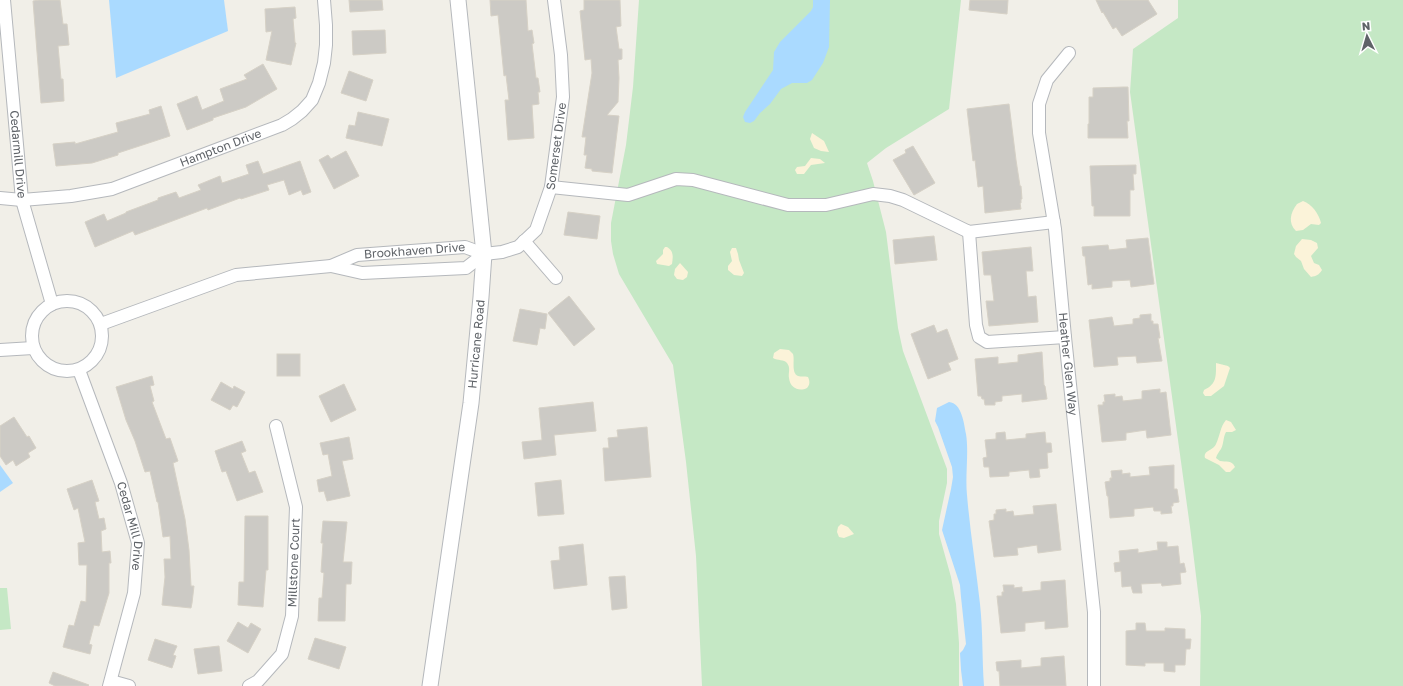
<svg xmlns="http://www.w3.org/2000/svg" width="1403" height="686" font-family="'Golos Text',sans-serif">
  <rect width="100%" height="100%" fill="#f1efe8"/>
  <g fill="#c5e8c5">
    <polygon points="639,0 961,0 949,109 886,148 867,163 873,181 886,232 898,328 903,351 947,469 947,483 939,521 939,534 951,577 956,604 959,643 959,686 702,686 696,556 686,462 673,365 619,274 613,254 611,241 611,223 626,145 633,87"/>
    <polygon points="1178,0 1403,0 1403,686 1200,686 1201,616 1190,527 1130,92 1133,49 1178,18"/>
    <polygon points="0,588 7,588 11,629 0,630"/>
  </g>
  <g fill="#fbf3d9">
    <polygon points="812,133 824,141 829,152 821,151 814,148 810,139"/>
    <polygon points="811,158 820,159 825,163 811,165 804,174 797,174 795,170 797,167 805,166"/>
    <path d="M 1303,201 C 1312,204 1319,214 1321,223 L 1319,225 L 1311,224 L 1303,230 L 1296,231 C 1288,223 1290,213 1297,204 Z"/>
    <path d="M 1302,239 L 1311,240 L 1317,243 L 1318,248 L 1311,256 L 1314,263 L 1319,265 L 1322,270 C 1319,275 1316,276 1311,277 L 1304,269 L 1301,261 L 1296,257 L 1294,254 L 1296,246 Z"/>
    <path d="M 665,247 L 667,247 C 674,251 673,257 672,264 L 669,266 L 657,264 L 656,261 L 663,254 L 663,250 Z"/>
    <polygon points="732,248 736,248 738,254 739,260 744,273 742,276 734,275 728,270 728,266 732,261 730,252"/>
    <polygon points="680,263 688,272 687,277 683,280 677,279 674,275 675,269"/>
    <path d="M 780,349 L 789,350 L 793,354 C 795,360 791,373 798,376 C 801,377 805,376 808,377 C 810,381 810,385 807,388 C 799,392 790,388 789,378 C 788,373 791,368 787,363 C 784,359 778,361 773,358 L 774,353 Z"/>
    <path d="M 1216,363 L 1228,366 L 1230,368 L 1224,386 L 1211,396 L 1205,396 L 1203,393 L 1204,390 C 1217,384 1216,376 1216,363 Z"/>
    <path d="M 1226,420 L 1231,422 L 1236,430 L 1232,432 L 1226,432 C 1223,437 1224,443 1221,449 C 1219,452 1217,454 1216,458 L 1220,461 C 1226,462 1232,460 1235,467 L 1230,472 L 1226,472 L 1219,465 L 1205,458 C 1203,450 1213,451 1216,444 C 1220,436 1220,427 1226,420 Z"/>
    <polygon points="841,524 848,527 854,534 844,538 839,537 837,532 838,527"/>
  </g>
  <g fill="#aadaff">
    <polygon points="109,0 224,0 228,31 116,78"/>
    <polygon points="813,0 830,0 829,47 823,63 812,80 807,83 792,83 781,89 770,104 760,113 754,121 750,123 745,122 743,117 745,112 773,70 774,52 780,42 811,11 813,7"/>
    <path d="M 949,402 C 962,403 964,424 966,434 C 969,452 965,476 967,495 C 970,531 976,568 980,604 C 983,631 982,659 984,686 L 963,686 L 961,670 L 960,653 L 963,650 L 966,644 L 961,597 L 960,585 L 942,530 L 951,489 L 953,477 L 952,467 L 938,427 L 935,421 L 937,408 Z"/>
    <polygon points="0,465 13,483 0,492"/>
  </g>
  <g fill="#cccac5" stroke="#d6d1c6">
    <polygon points="39,0 60,0 63,24 67,24 69,45 58,46 61,79 63,79 64,101 41,103 33,1"/>
    <polygon points="349,0 382,0 383,10 350,12"/>
    <polygon points="490,0 526,0 528,31 532,30 534,43 532,44 536,78 538,78 540,92 538,92 539,104 532,105 534,138 508,140 505,100 509,100 506,75 504,76 498,15 491,16"/>
    <polygon points="584,0 620,0 621,26 616,27 619,49 622,49 622,59 618,60 619,78 618,102 607,115 619,116 612,173 592,171 592,169 585,168 587,155 584,155 586,137 582,137 592,73 591,59 585,60 580,11 584,10"/>
    <polygon points="970,0 1008,0 1007,14 969,10"/>
    <polygon points="1096,0 1148,0 1157,14 1122,36 1116,27 1113,29 1103,12 1102,13"/>
    <polygon points="295,7 296,18 293,19 295,43 296,43 291,65 266,60 272,31 266,32 265,9"/>
    <polygon points="385,30 386,53 353,55 352,31"/>
    <polygon points="263,64 277,89 246,107 213,118 213,120 187,130 177,104 197,96 202,110 219,103 224,101 220,89 247,79 244,75"/>
    <polygon points="349,71 373,80 366,101 341,93"/>
    <polygon points="1124,87 1128,87 1129,121 1127,121 1128,138 1088,138 1088,124 1089,124 1089,97 1093,97 1093,88"/>
    <polygon points="1009,104 1016,160 1020,186 1021,186 1022,199 1021,199 1021,203 1020,203 1021,209 985,213 983,186 978,187 975,160 973,161 967,109"/>
    <polygon points="161,106 170,136 118,153 118,155 92,163 56,166 53,144 75,142 75,144 118,132 116,123 150,114 149,110"/>
    <polygon points="358,112 389,119 382,146 346,138 349,125 355,126"/>
    <polygon points="913,146 935,183 914,195 893,160 906,153 905,150"/>
    <polygon points="346,151 359,176 334,189 319,160 328,155 331,159"/>
    <polygon points="258,161 263,174 300,161 311,192 303,195 301,190 289,195 284,180 267,185 269,190 241,199 240,198 208,210 207,208 135,235 133,231 95,247 85,222 104,214 107,221 126,213 126,212 158,200 158,198 176,192 179,198 201,190 198,185 220,176 222,183 249,174 246,165"/>
    <polygon points="1136,165 1136,174 1133,174 1134,190 1130,190 1130,216 1094,216 1094,206 1092,206 1090,166"/>
    <polygon points="568,212 600,216 597,239 564,235"/>
    <polygon points="934,236 937,260 895,264 893,240"/>
    <polygon points="1148,238 1154,284 1131,287 1130,280 1112,281 1112,287 1092,289 1092,284 1088,285 1085,256 1083,256 1082,247 1108,245 1109,250 1127,248 1126,240"/>
    <polygon points="1031,247 1033,271 1026,271 1028,297 1036,296 1038,322 989,326 986,301 994,301 991,275 984,275 982,252"/>
    <polygon points="569,296 595,329 574,346 548,313"/>
    <polygon points="520,309 547,314 545,329 540,328 537,345 513,341"/>
    <polygon points="1151,314 1151,321 1153,321 1153,324 1158,324 1160,338 1158,338 1162,361 1137,363 1136,356 1117,357 1118,365 1094,367 1089,320 1112,317 1114,326 1133,324 1133,319 1140,318 1140,315"/>
    <polygon points="934,325 937,333 947,329 958,359 948,363 951,370 928,379 911,334"/>
    <polygon points="1042,352 1044,385 1045,386 1047,399 1022,402 1022,394 1002,396 1002,401 995,402 995,405 985,405 984,399 982,399 981,396 978,396 975,359 998,357 998,364 1018,362 1018,355"/>
    <rect x="277" y="354" width="23" height="22"/>
    <polygon points="152,376 154,385 150,386 154,401 152,402 166,439 170,438 178,461 173,463 185,519 189,550 191,586 194,586 192,603 191,608 162,605 165,577 164,559 171,559 170,536 163,537 158,502 157,502 150,471 145,472 135,441 126,420 116,387"/>
    <polygon points="221,382 233,389 234,386 245,392 237,407 233,405 230,410 211,400"/>
    <polygon points="344,384 356,410 331,422 319,396"/>
    <polygon points="1160,389 1160,393 1166,392 1171,435 1147,438 1146,430 1126,433 1126,440 1102,442 1098,405 1103,405 1103,402 1105,402 1104,395 1115,394 1115,397 1122,396 1123,401 1142,399 1142,391"/>
    <polygon points="593,402 596,431 554,435 556,455 524,459 522,442 542,440 539,408"/>
    <polygon points="14,417 27,437 29,436 36,448 28,453 30,457 16,466 13,460 6,465 0,456 0,426"/>
    <polygon points="647,427 651,477 605,481 603,448 609,448 608,438 618,437 617,430"/>
    <polygon points="1005,432 1006,440 1026,438 1026,434 1045,432 1046,443 1051,443 1052,452 1047,453 1048,468 1039,469 1040,477 1030,478 1029,470 1009,472 1009,476 990,477 989,467 984,467 983,458 987,457 985,440 996,439 996,433"/>
    <polygon points="349,437 353,459 342,461 350,496 327,501 324,491 319,492 317,480 332,476 328,454 323,455 320,443"/>
    <polygon points="242,441 246,451 241,453 249,473 255,471 263,492 237,501 226,471 222,472 215,451"/>
    <polygon points="1174,465 1174,489 1177,489 1179,502 1173,503 1173,506 1171,506 1172,513 1161,514 1161,511 1154,511 1153,507 1134,509 1134,516 1110,518 1108,496 1107,496 1105,482 1110,481 1110,478 1112,478 1111,471 1122,470 1122,474 1130,473 1130,477 1150,475 1149,467"/>
    <polygon points="92,480 99,501 95,502 99,519 104,518 106,529 101,531 102,552 110,551 111,563 109,563 109,593 99,626 94,625 89,644 92,645 90,654 63,647 69,625 74,626 81,601 86,602 87,565 79,565 78,543 85,542 78,508 74,510 67,489"/>
    <polygon points="561,480 564,514 538,516 535,483"/>
    <polygon points="1056,504 1061,550 1038,553 1037,545 1017,548 1018,555 994,557 989,521 994,520 994,514 996,514 996,510 1006,509 1006,512 1013,511 1014,516 1034,514 1033,506"/>
    <polygon points="245,516 268,516 268,570 266,570 263,607 238,605 239,582 244,582"/>
    <polygon points="323,521 347,522 343,562 352,562 351,584 346,584 345,621 318,621 319,598 322,598 324,573 321,572 323,543 321,543"/>
    <polygon points="1157,542 1167,542 1167,547 1178,546 1180,564 1184,563 1186,572 1180,573 1181,584 1162,586 1161,583 1141,584 1142,593 1133,593 1131,586 1122,587 1121,571 1115,572 1114,563 1120,562 1119,551 1138,549 1138,553 1158,550"/>
    <polygon points="583,544 587,585 554,589 551,561 560,560 559,547"/>
    <polygon points="625,576 627,608 612,610 609,577"/>
    <polygon points="1065,580 1068,627 1045,629 1045,621 1025,623 1025,631 1001,633 997,596 1002,596 1002,592 1004,592 1003,585 1014,585 1014,588 1022,587 1022,592 1041,590 1041,582"/>
    <polygon points="238,622 248,628 251,623 261,629 248,653 227,641"/>
    <polygon points="1136,623 1145,623 1146,631 1165,631 1165,628 1185,629 1185,639 1191,639 1190,649 1186,649 1185,665 1175,665 1175,672 1164,671 1164,663 1145,663 1145,666 1126,665 1126,631 1136,630"/>
    <polygon points="315,638 346,647 339,669 308,659"/>
    <polygon points="155,639 177,646 173,655 176,656 172,668 148,660"/>
    <polygon points="219,646 222,671 198,674 194,649"/>
    <polygon points="1064,656 1066,686 1000,686 999,671 997,671 996,662 1021,660 1021,668 1041,666 1041,658"/>
    <polygon points="53,672 89,685 88,686 55,686 49,683"/>
  </g>
  <g fill="none" stroke-linecap="round" stroke-linejoin="round">
    <defs>
      <g id="minor">
        <path id="s1" d="M 4,0 L 22,200 L 52,304"/>
        <path id="s2" d="M 1069,53 L 1047,80 L 1039,104 L 1039,133 L 1055,229 L 1065,337 L 1094,612 L 1094,686"/>
        <polyline points="551,187 628,195 676,179 693,180 788,205 826,205 873,194 890,196 903,200 969,232 1054,222"/>
        <path id="s3" d="M 0,198 L 22,200 L 71,196 L 112,189 L 242,140 L 282,125 L 292,119 L 302,111 L 312,100 L 319,83 L 324,63 L 326,45 L 326,25 L 324,0"/>
        <polyline points="969,232 976,325 979,337 987,342 1065,337"/>
        <polyline points="524,241 556,278"/>
        <polyline points="331,266 362,273 466,268 484,254"/>
        <circle cx="67" cy="336" r="35"/>
        <path id="s4" d="M 101,324 L 236,275 L 331,266 L 357,255 L 465,247 L 484,254 L 502,252 L 518,247 L 536,230 L 551,187 L 563,97 L 561,55 L 554,0"/>
        <polyline points="0,350 33,348"/>
        <path id="s5" d="M 79,370 L 121,483 L 138,543 L 134,593 L 109,686"/>
        <polyline points="111,681 129,686"/>
        <path id="s6" d="M 249,686 L 258,681 L 282,654 L 292,616 L 296,507 L 276,426"/>
      </g>
      <g id="tertiary">
        <path id="s7" d="M 430,686 L 471,403 L 481,297 L 484,254 L 458,0"/>
      </g>
    </defs>
    <use href="#minor" stroke="#b5b8bc" stroke-width="14"/>
    <use href="#tertiary" stroke="#b5b8bc" stroke-width="17"/>
    <use href="#minor" stroke="#fff" stroke-width="12"/>
    <use href="#tertiary" stroke="#fff" stroke-width="15"/>
  </g>
  <g text-anchor="middle" stroke-width="4" stroke-linejoin="round" paint-order="stroke">
    <g font-size="12" fill="#5f6368" stroke="#fff">
      <text dy="4" stroke="none"><textPath href="#s4" startOffset="542">Somerset Drive</textPath></text>
      <text dy="4" stroke="none"><textPath href="#s3" startOffset="229">Hampton Drive</textPath></text>
      <text dy="4" stroke="none"><textPath href="#s1" startOffset="155">Cedarmill Drive</textPath></text>
      <text dy="4" stroke="none"><textPath href="#s4" startOffset="325">Brookhaven Drive</textPath></text>
      <text dy="4" stroke="none"><textPath href="#s7" startOffset="345">Hurricane Road</textPath></text>
      <text dy="4" stroke="none"><textPath href="#s2" startOffset="322">Heather Glen Way</textPath></text>
      <text dy="4" stroke="none"><textPath href="#s5" startOffset="165">Cedar Mill Drive</textPath></text>
      <text dy="4" stroke="none"><textPath href="#s6" startOffset="139">Millstone Court</textPath></text>
    </g>
  </g>
  <g transform="translate(1367 36) rotate(355)" stroke="#ffffff" stroke-width="3" paint-order="stroke">
  <path d="M0-3L7 15L0 10L-7 15Z" fill="#5f6368"/>
  <text y="-6" font-size="11" font-weight="bold" text-anchor="middle" fill="#5f6368">N</text>
  </g>
</svg>
